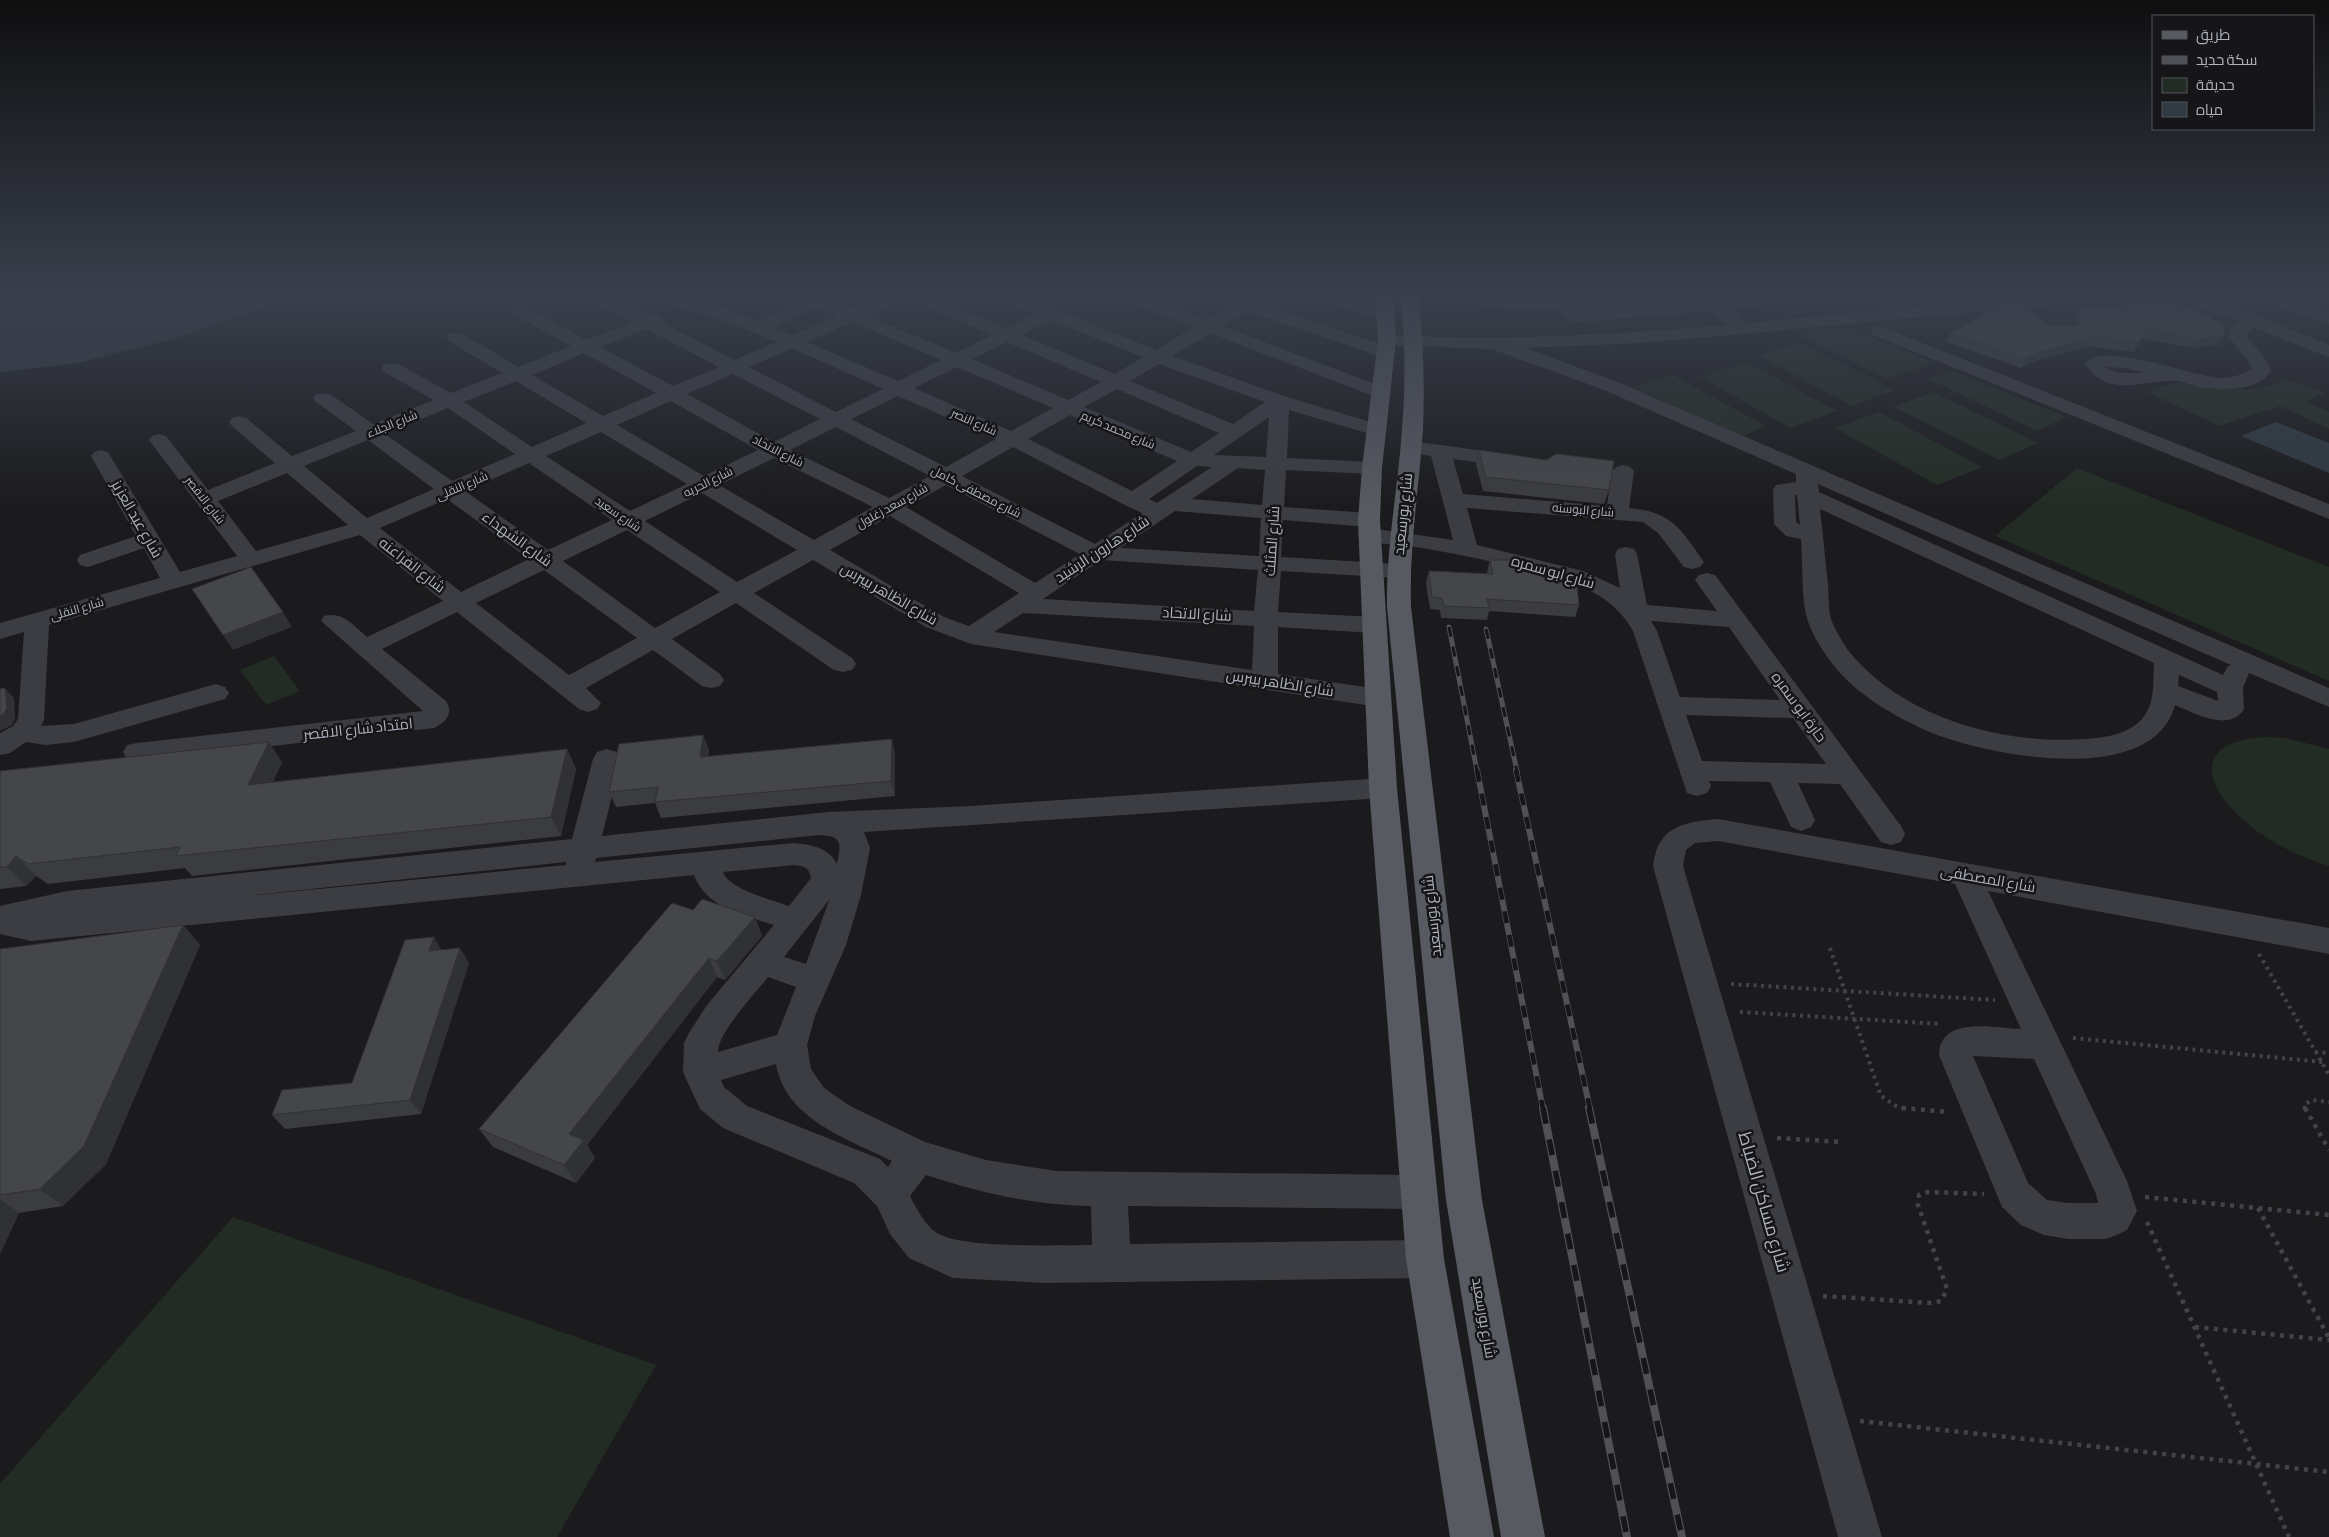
<svg xmlns="http://www.w3.org/2000/svg" width="2329" height="1537" font-family="'Asap Condensed',Cairo,sans-serif">
  <rect width="100%" height="100%" fill="#1b1b1d"/>
  <g fill="#232c24">
    <polygon points="1851,329 1933,362 1888,380 1796,333"/>
    <polygon points="1799,343 1894,390 1852,406 1758,356"/>
    <polygon points="1746,362 1837,411 1790,428 1700,377"/>
    <polygon points="1953,371 2067,417 2037,431 1928,379"/>
    <polygon points="1672,375 1766,426 1742,437 1633,387"/>
    <path d="M 2284,379 L 2325,393 L 2306,401 L 2329,412 L 2329,429 L 2280,406 L 2219,426 L 2147,392 C 2156,389 2168,383 2177,383 C 2215,383 2248,401 2284,379 Z"/>
    <polygon points="1933,392 2038,443 1999,460 1894,407"/>
    <polygon points="1879,412 1982,467 1937,485 1835,428"/>
    <polygon points="2077,468 2329,567 2329,681 1995,536"/>
    <polygon points="274,656 300,691 266,705 240,670"/>
    <path d="M 2265,737 L 2285,738 L 2329,749 L 2329,866 C 2300,857 2272,844 2248,824 C 2202,787 2192,741 2265,737 Z"/>
    <polygon points="233,1217 656,1365 557,1537 0,1537 0,1484"/>
  </g>
  <g fill="#303a42">
    <polygon points="0,292 306,292 176,338 78,363 4,372 0,371"/>
    <polygon points="2276,422 2329,443 2329,473 2241,436"/>
  </g>
  <g fill="none" stroke-linecap="round" stroke-linejoin="round">
    <polyline stroke="#424449" stroke-width="2.5" stroke-dasharray="2 2.5" stroke-linecap="butt" points="1073,302 1093,292"/>
    <g stroke="#424449" stroke-width="4" stroke-dasharray="3 4.5" stroke-linecap="butt">
      <polyline points="1830,948 1881,1096 1896,1106 1906,1109"/>
      <polyline points="2259,954 2329,1075"/>
      <polyline points="1731,984 1995,1000"/>
      <polyline points="1740,1012 1941,1024"/>
      <polyline points="2073,1038 2322,1062"/>
      <polyline points="2315,1052 2329,1053"/>
      <polyline points="2305,1109 2304,1105 2312,1100 2329,1102"/>
    </g>
    <g stroke="#424449" stroke-width="4.5" stroke-dasharray="4 5.5" stroke-linecap="butt">
      <polyline points="1902,1108 1949,1112"/>
      <polyline points="2305,1108 2329,1150"/>
      <polyline points="1777,1138 1841,1142"/>
      <polyline points="2145,1197 2329,1215"/>
      <polyline points="2258,1208 2329,1338"/>
      <polyline points="2147,1222 2289,1537"/>
      <polyline points="1823,1296 1931,1303 1941,1301 1947,1289 1918,1205 1919,1195 1928,1192 1984,1194"/>
      <polyline points="2195,1327 2329,1340"/>
      <polyline points="1860,1421 2329,1472"/>
    </g>
    <g fill="#3c3d42" fill-rule="evenodd">
      <path d="M 579,292 L 601,292 L 647,315 L 660,315 L 663,319 L 661,322 L 734,360 L 777,342 L 718,318 L 639,296 L 636,292 L 664,292 L 730,310 L 760,321 L 801,300 L 788,292 L 832,292 L 834,294 L 828,299 L 852,309 L 892,292 L 921,292 L 1006,328 L 1036,314 L 992,296 L 989,292 L 1013,292 L 1156,350 L 1194,327 L 1112,296 L 1109,292 L 1134,292 L 1207,320 L 1255,292 L 1276,292 L 1260,304 L 1393,348 L 1395,352 L 1393,356 L 1379,356 L 1247,311 L 1222,326 L 1388,389 L 1391,393 L 1388,397 L 1381,399 L 1210,333 L 1172,356 L 1287,397 L 1384,426 L 1387,430 L 1384,434 L 1377,436 L 1289,410 L 1287,458 L 1372,462 L 1379,464 L 1382,468 L 1379,472 L 1372,474 L 1286,470 L 1284,507 L 1369,513 L 1377,515 L 1380,520 L 1377,525 L 1369,527 L 1283,520 L 1281,557 L 1397,564 L 1405,566 L 1409,571 L 1405,576 L 1397,578 L 1281,571 L 1278,612 L 1374,617 L 1383,620 L 1386,625 L 1383,630 L 1374,633 L 1278,627 L 1278,674 L 1378,689 L 1387,692 L 1391,698 L 1387,704 L 1378,707 L 971,644 L 926,627 L 813,560 L 754,593 L 852,658 L 856,664 L 852,670 L 843,672 L 834,670 L 736,603 L 672,639 L 720,674 L 724,680 L 720,686 L 711,688 L 702,686 L 653,650 L 586,688 L 601,703 L 597,709 L 588,712 L 579,709 L 457,612 L 382,649 L 446,701 C 454,714 446,722 434,728 L 137,761 L 127,759 L 123,752 L 127,745 L 137,743 L 423,711 L 321,621 L 324,616 C 343,611 354,626 367,637 L 443,601 L 360,535 L 49,625 L 44,720 L 41,726 L 74,724 L 216,684 L 225,687 L 229,693 L 225,699 L 74,742 L 45,745 L 26,742 L 10,753 L 0,755 L 0,733 L 13,726 L 18,719 L 24,632 L 0,639 L 0,623 L 160,578 L 144,548 L 88,567 L 80,565 L 77,560 L 80,555 L 136,536 L 91,456 L 94,452 L 101,450 L 108,452 L 180,572 L 237,556 L 152,444 L 149,440 L 152,436 L 159,434 L 166,436 L 208,490 L 275,463 L 232,426 L 229,422 L 232,418 L 239,416 L 246,418 L 292,456 L 356,431 L 316,402 L 313,398 L 316,394 L 330,394 L 373,424 L 434,400 L 384,372 L 382,368 L 384,364 L 398,364 L 451,393 L 502,373 L 449,341 L 446,337 L 449,333 L 461,333 L 518,367 L 571,346 L 513,314 L 510,310 L 513,306 L 525,306 L 586,340 L 632,322 L 582,296 ZM 907,298 L 992,335 L 956,353 L 867,316 ZM 815,306 L 837,316 L 792,335 L 775,328 ZM 1051,320 L 1143,357 L 1115,374 L 1021,335 ZM 853,322 L 941,360 L 898,381 L 807,342 ZM 646,329 L 719,367 L 673,386 L 600,347 ZM 1007,342 L 1101,382 L 1068,400 L 972,359 ZM 792,348 L 883,389 L 836,412 L 749,367 ZM 584,353 L 656,393 L 603,416 L 532,375 ZM 1159,364 L 1265,402 L 1233,424 L 1130,381 ZM 957,367 L 1053,408 L 1011,431 L 914,388 ZM 733,374 L 820,419 L 774,442 L 687,394 ZM 516,381 L 586,423 L 532,447 L 464,402 ZM 1117,389 L 1219,433 L 1191,452 L 1084,407 ZM 898,396 L 996,439 L 946,467 L 851,419 ZM 671,401 L 758,450 L 704,476 L 617,425 ZM 448,408 L 515,454 L 452,481 L 385,434 ZM 1070,415 L 1177,461 L 1132,491 L 1028,439 ZM 1269,417 L 1266,457 L 1214,455 ZM 836,427 L 930,476 L 889,498 L 790,450 ZM 601,432 L 687,484 L 630,511 L 546,456 ZM 368,440 L 434,489 L 367,518 L 304,466 ZM 1013,447 L 1125,505 L 1142,513 L 1095,544 L 962,476 ZM 774,458 L 873,507 L 814,540 L 719,485 ZM 529,463 L 612,520 L 548,550 L 465,491 ZM 1197,466 L 1212,467 L 1157,503 L 1149,499 ZM 1238,468 L 1265,470 L 1262,505 L 1192,499 ZM 287,473 L 348,525 L 256,551 L 218,501 ZM 946,485 L 1080,554 L 1035,583 L 906,507 ZM 702,493 L 797,550 L 737,582 L 645,521 ZM 447,499 L 529,559 L 461,592 L 380,528 ZM 1175,511 L 1261,518 L 1259,556 L 1120,548 ZM 890,516 L 1019,593 L 969,626 L 944,617 L 830,550 ZM 627,530 L 720,592 L 655,628 L 563,561 ZM 1101,560 L 1258,570 L 1254,611 L 1043,599 ZM 544,570 L 637,638 L 569,675 L 476,603 ZM 1023,613 L 1254,626 L 1252,670 L 994,632 Z"/>
      <path d="M 763,292 L 786,292 C 780,300 769,303 760,301 L 757,297 Z"/>
      <polygon points="1297,292 1325,292 1391,311 1394,315 1391,319 1385,320 1300,296"/>
      <path d="M 1690,292 L 1709,292 L 1746,323 L 1888,310 L 1866,292 L 1886,292 L 1908,308 L 2081,292 L 2141,292 L 2138,296 L 2132,297 L 1742,334 L 1639,343 L 1525,348 L 1618,382 L 2329,688 L 2329,707 L 2249,673 L 2243,688 L 2244,709 C 2230,733 2194,713 2175,705 C 2153,790 1981,755 1925,730 C 1888,713 1849,690 1826,655 C 1819,645 1810,630 1807,618 C 1801,596 1803,562 1801,539 L 1786,536 L 1774,524 L 1773,490 L 1776,485 L 1796,482 L 1796,474 L 1604,390 L 1492,349 L 1387,345 L 1381,344 L 1378,340 L 1381,336 L 1387,335 C 1501,341 1613,335 1726,325 ZM 1818,484 L 2231,665 L 2228,666 L 2223,675 L 1819,492 ZM 1795,495 L 1797,495 L 1800,525 L 1796,522 ZM 1820,509 L 2154,663 C 2153,679 2155,701 2145,715 C 2132,734 2105,738 2084,739 C 2001,745 1900,717 1847,649 C 1842,641 1834,628 1831,619 C 1828,608 1829,595 1828,584 C 1825,559 1823,534 1820,509 ZM 2179,675 L 2217,692 L 2218,701 L 2178,686 Z"/>
      <path d="M 2179,292 L 2200,292 L 2329,345 L 2329,357 L 2252,327 L 2246,336 L 2264,357 L 2271,371 C 2257,392 2222,390 2199,387 C 2192,385 2184,382 2177,381 C 2143,379 2109,400 2085,364 C 2102,339 2194,378 2223,378 C 2234,378 2242,374 2252,369 L 2249,362 L 2228,336 L 2230,329 L 2237,321 L 2197,305 ZM 2105,367 L 2125,368 L 2146,373 L 2118,373 Z"/>
      <polygon points="2227,292 2272,292 2329,313 2329,324 2268,302 2230,296"/>
      <polygon points="1472,295 1532,300 1596,295 1602,296 1605,300 1602,304 1596,305 1532,310 1466,304 1463,300 1466,296"/>
      <polygon points="1879,326 2329,504 2329,519 1873,335 1870,331 1873,327"/>
      <path d="M 1411,441 L 1514,455 L 1521,457 L 1524,461 L 1521,465 L 1514,467 L 1453,459 L 1463,494 L 1607,506 L 1612,471 L 1616,467 L 1623,465 L 1630,467 L 1634,471 L 1629,508 C 1672,512 1680,528 1704,562 L 1700,567 L 1692,569 L 1684,567 L 1658,533 L 1643,522 L 1467,508 L 1477,545 L 1583,571 L 1620,588 L 1615,554 L 1618,549 L 1626,547 L 1634,549 L 1637,554 L 1647,605 L 1717,611 L 1695,580 L 1699,575 L 1707,573 L 1715,575 L 1901,826 L 1905,834 L 1901,842 L 1891,845 L 1881,842 L 1840,784 L 1798,783 L 1815,820 L 1811,827 L 1801,831 L 1791,827 L 1770,782 L 1709,781 L 1711,786 L 1707,793 L 1697,796 L 1687,793 L 1633,631 C 1608,585 1551,575 1505,565 C 1473,557 1442,551 1410,546 C 1394,544 1377,544 1361,540 L 1358,535 L 1361,530 L 1369,528 L 1453,540 L 1431,456 L 1404,451 L 1401,447 L 1404,443 ZM 1651,621 L 1729,627 L 1780,700 L 1680,697 L 1657,631 ZM 1686,715 L 1793,718 L 1826,764 L 1702,761 Z"/>
      <path d="M 607,749 L 617,752 L 621,759 L 602,836 L 828,812 L 971,806 L 1383,778 L 1393,781 L 1397,788 L 1393,795 L 1383,798 L 864,832 L 870,848 L 861,895 L 846,945 L 815,1016 L 807,1045 L 811,1069 L 824,1088 L 850,1106 L 925,1142 L 986,1160 L 1056,1171 L 1418,1175 L 1431,1180 L 1436,1192 L 1431,1204 L 1418,1209 L 1128,1206 L 1130,1244 L 1425,1240 L 1438,1246 L 1444,1259 L 1438,1272 L 1425,1278 L 1045,1283 L 953,1278 L 909,1258 L 890,1234 L 877,1206 L 854,1183 L 723,1128 L 700,1109 L 683,1072 L 684,1043 L 689,1033 L 707,1005 L 774,925 C 744,915 706,908 694,875 L 31,941 L 0,934 L 0,906 L 67,891 L 572,839 L 593,759 L 597,752 ZM 819,835 C 843,836 841,843 837,864 C 828,847 812,845 794,843 L 595,862 L 596,858 ZM 566,862 L 566,865 L 236,897 ZM 794,865 C 804,866 809,867 811,878 L 789,906 C 773,900 728,889 723,872 ZM 830,898 L 806,964 L 784,957 L 829,900 ZM 768,977 L 796,987 L 777,1035 L 718,1052 C 718,1032 755,994 768,977 ZM 776,1064 C 785,1119 848,1139 892,1161 L 888,1167 L 880,1159 L 747,1106 L 724,1087 L 721,1080 ZM 926,1175 C 982,1193 1031,1205 1091,1206 L 1092,1245 C 1058,1245 964,1249 937,1233 C 926,1226 916,1208 910,1196 Z"/>
      <path d="M 1718,819 L 2329,928 L 2329,954 L 1988,891 L 2127,1181 L 2137,1211 L 2127,1230 L 2119,1234 L 2106,1239 L 2068,1239 L 2044,1235 L 2021,1225 L 2002,1207 L 1939,1055 C 1940,1015 1994,1028 2021,1029 L 1955,884 L 1718,841 L 1695,843 L 1686,850 L 1683,866 L 1882,1537 L 1838,1537 L 1653,866 C 1658,826 1683,822 1718,819 ZM 1973,1056 L 2034,1059 L 2096,1194 L 2098,1203 L 2068,1203 L 2047,1200 L 2028,1183 Z"/>
    </g>
    <g fill="#585a61" fill-rule="evenodd">
      <polygon points="1375,292 1393,292 1396,340 1382,468 1380,520 1397,788 1444,1259 1494,1537 1450,1537 1406,1259 1369,788 1358,520 1362,468 1378,340"/>
      <path d="M 1400,292 L 1418,292 C 1423,337 1425,383 1423,429 C 1419,489 1409,547 1411,607 L 1482,1200 L 1545,1537 L 1501,1537 L 1446,1200 L 1387,607 C 1386,547 1398,489 1402,429 C 1406,383 1405,338 1400,292 Z"/>
    </g>
    <defs>
      <g id="rail-far2">
        <polyline points="1449,627 1477,771"/>
        <polyline points="1486,629 1517,771"/>
      </g>
      <g id="rail-far1">
        <polyline points="1477,770 1543,1109"/>
        <polyline points="1516,770 1590,1109"/>
      </g>
      <g id="rail">
        <polyline points="1543,1108 1627,1537"/>
        <polyline points="1589,1108 1682,1537"/>
      </g>
    </defs>
    <use href="#rail-far2" stroke="#4f5157" stroke-width="5"/>
    <use href="#rail-far1" stroke="#4f5157" stroke-width="6"/>
    <use href="#rail" stroke="#4f5157" stroke-width="8"/>
    <use href="#rail-far2" stroke="#161618" stroke-width="3" stroke-dasharray="10" stroke-linecap="butt"/>
    <use href="#rail-far1" stroke="#161618" stroke-width="4.5" stroke-dasharray="12" stroke-linecap="butt"/>
    <use href="#rail" stroke="#161618" stroke-width="5.5" stroke-dasharray="16" stroke-linecap="butt"/>
  </g>
  <g fill="#3b3c40">
    <polygon points="1531,292 1601,292 1547,297 1545,295 1534,296"/>
    <polygon points="1711,292 1870,292 1868,296 1731,308"/>
    <polygon points="1561,297 1712,298 1708,311 1570,323 1558,310"/>
    <polygon points="2080,306 2224,336 2219,345 2192,348 2141,338 2134,352 2088,346 2035,361 2021,368 1946,342 1951,333 2076,326 2075,315"/>
    <polygon points="1479,450 1609,490 1604,504 1483,491 1476,464"/>
    <polygon points="1490,560 1512,566 1579,605 1575,617 1489,611 1487,620 1441,618 1440,610 1430,609 1426,583 1429,571 1488,574 1487,572"/>
    <polygon points="703,735 709,750 708,757 895,754 895,796 661,818 655,803 616,807 609,792"/>
    <polygon points="567,749 576,769 561,836 192,876 185,868 48,884 36,876 26,886 0,889 0,771 282,762 273,782"/>
    <polygon points="755,917 762,936 725,980 717,977 587,1145 595,1158 576,1183 493,1147 479,1129"/>
    <polygon points="183,925 200,945 106,1164 63,1206 19,1213 0,1254 0,949"/>
    <polygon points="442,950 469,963 421,1114 285,1129 272,1115 352,1083"/>
  </g>
  <g fill="#303134">
    <polygon points="1893,292 1910,292 1892,294"/>
    <polygon points="2224,336 2219,345 2192,348 2198,339"/>
    <polygon points="2093,337 2088,346 2035,361 2021,368 2025,359 2039,352"/>
    <polygon points="283,612 292,627 233,650 223,635"/>
    <polygon points="5,688 14,698 15,719 12,725 0,731 0,716"/>
    <polygon points="703,735 709,750 706,773 700,757"/>
    <polygon points="892,739 895,754 895,796 891,781"/>
    <polygon points="269,742 282,762 263,804 248,785"/>
    <polygon points="567,749 576,769 561,836 551,817"/>
    <polygon points="16,856 36,876 26,886 7,867"/>
    <polygon points="755,917 762,936 725,980 717,961"/>
    <polygon points="183,925 200,945 106,1164 63,1206 40,1189"/>
    <polygon points="434,937 443,952 429,951"/>
    <polygon points="460,948 469,963 421,1114 410,1100"/>
    <polygon points="709,958 717,977 587,1145 595,1158 576,1183 564,1165 569,1134"/>
    <polygon points="0,1199 19,1213 0,1254"/>
  </g>
  <g fill="#45464a" stroke="#303134">
    <polygon points="1615,292 1705,292 1712,298 1573,310 1561,297"/>
    <polygon points="1731,292 1778,292 1735,296"/>
    <polygon points="2147,299 2193,308 2224,325 2224,336 2198,339 2145,329 2139,342 2093,337 2039,352 2025,359 1951,333 2004,303 2018,301 2048,325 2081,326 2080,306 2116,310 2130,300"/>
    <polygon points="1479,450 1546,460 1557,454 1614,461 1609,490 1486,477"/>
    <polygon points="1490,560 1511,560 1512,566 1559,570 1560,575 1576,577 1579,605 1486,599 1490,608 1444,606 1442,598 1432,597 1429,571 1493,574"/>
    <polygon points="251,567 283,612 223,635 192,589"/>
    <polygon points="5,688 7,709 3,714 0,716 0,689"/>
    <polygon points="703,735 700,757 892,739 891,781 655,802 658,787 609,792 619,744"/>
    <polygon points="269,742 248,785 567,749 551,817 176,856 180,847 28,864 16,856 7,867 0,867 0,771"/>
    <polygon points="702,899 755,917 717,961 709,958 569,1134 584,1140 564,1165 479,1129 672,903 693,910"/>
    <polygon points="183,925 84,1146 40,1189 0,1195 0,949"/>
    <polygon points="434,937 429,951 460,948 410,1100 272,1115 282,1090 352,1083 405,940"/>
  </g>
  <linearGradient id="sky" x2="0" y2="1"><stop stop-color="#0f0f10"/><stop offset="0.58" stop-color="#393f4c"/><stop offset="1" stop-color="#393f4c" stop-opacity="0"/></linearGradient>
  <rect width="2329" height="507" fill="url(#sky)"/>
  <g text-anchor="middle" stroke-width="5" stroke-linejoin="round" paint-order="stroke">
    <g font-size="12" fill="#aeb2bd" stroke="#161618">
      <text transform="translate(974 422) rotate(24)" y="4">شارع النصر</text>
      <text transform="translate(392 424) rotate(-22)" y="4">شارع الجلاء</text>
      <text transform="translate(1118 430) rotate(23)" y="4">شارع محمد كريم</text>
      <text transform="translate(778 451) rotate(27)" y="4">شارع الاتحاد</text>
      <text transform="translate(708 482) rotate(-26)" y="4">شارع الحريه</text>
      <text transform="translate(462 486) rotate(-23)" y="4">شارع النقلى</text>
      <text transform="translate(976 492) rotate(27)" y="4">شارع مصطفى كامل</text>
      <text transform="translate(205 500) rotate(52)" y="4">شارع الاقصر</text>
      <text transform="translate(892 506) rotate(-29)" y="4">شارع سعد زغلول</text>
      <text transform="translate(1583 510) rotate(5)" y="4">شارع البوسنه</text>
      <text transform="translate(618 514) rotate(34)" y="4">شارع سعيد</text>
      <text transform="translate(77 609) rotate(-16)" y="4">شارع النقلى</text>
    </g>
    <g font-size="15" fill="#aeb2bd" stroke="#161618">
      <text transform="translate(1403 514) rotate(-84)" y="5">شارع بورسعيد</text>
      <text transform="translate(137 519) rotate(60)" y="5">شارع عبد العزيز</text>
      <text transform="translate(517 539) rotate(36)" y="5">شارع الشهداء</text>
      <text transform="translate(1272 541) rotate(-86)" y="5">شارع المثلث</text>
      <text transform="translate(1102 549) rotate(-33)" y="5">شارع هارون الرشيد</text>
      <text transform="translate(412 565) rotate(38)" y="5">شارع الفراعنه</text>
      <text transform="translate(1553 572) rotate(16)" y="5">شارع ابو سمره</text>
      <text transform="translate(889 594) rotate(30)" y="5">شارع الظاهر بيبرس</text>
      <text transform="translate(1197 614) rotate(3)" y="5">شارع الاتحاد</text>
      <text transform="translate(1280 683) rotate(9)" y="5">شارع الظاهر بيبرس</text>
      <text transform="translate(1799 707) rotate(54)" y="5">حارة ابو سمره</text>
      <text transform="translate(358 729) rotate(-6)" y="5">امتداد شارع الاقصر</text>
      <text transform="translate(1988 879) rotate(10)" y="5">شارع المصطفى</text>
      <text transform="translate(1432 916) rotate(-96)" y="5">شارع بورسعيد</text>
      <text transform="translate(1484 1318) rotate(80)" y="5">شارع بورسعيد</text>
    </g>
    <g font-size="18" fill="#aeb2bd" stroke="#161618">
      <text transform="translate(1764 1202) rotate(74)" y="6">شارع مساكن الضباط</text>
    </g>
  </g>
  <rect x="2152" y="15" width="162" height="115" fill="#161618" stroke="#53545a"/>
  <rect x="2162" y="31" width="25" height="8" fill="#585a61" stroke="#53545a"/>
  <text x="2196" y="40" font-size="15" fill="#aeb2bd">طريق</text>
  <rect x="2162" y="56" width="25" height="8" fill="#4f5157" stroke="#53545a"/>
  <text x="2196" y="65" font-size="15" fill="#aeb2bd">سكة حديد</text>
  <rect x="2162" y="78" width="25" height="15" fill="#232c24" stroke="#53545a"/>
  <text x="2196" y="90" font-size="15" fill="#aeb2bd">حديقة</text>
  <rect x="2162" y="102" width="25" height="15" fill="#303a42" stroke="#53545a"/>
  <text x="2196" y="115" font-size="15" fill="#aeb2bd">مياه</text>
</svg>
